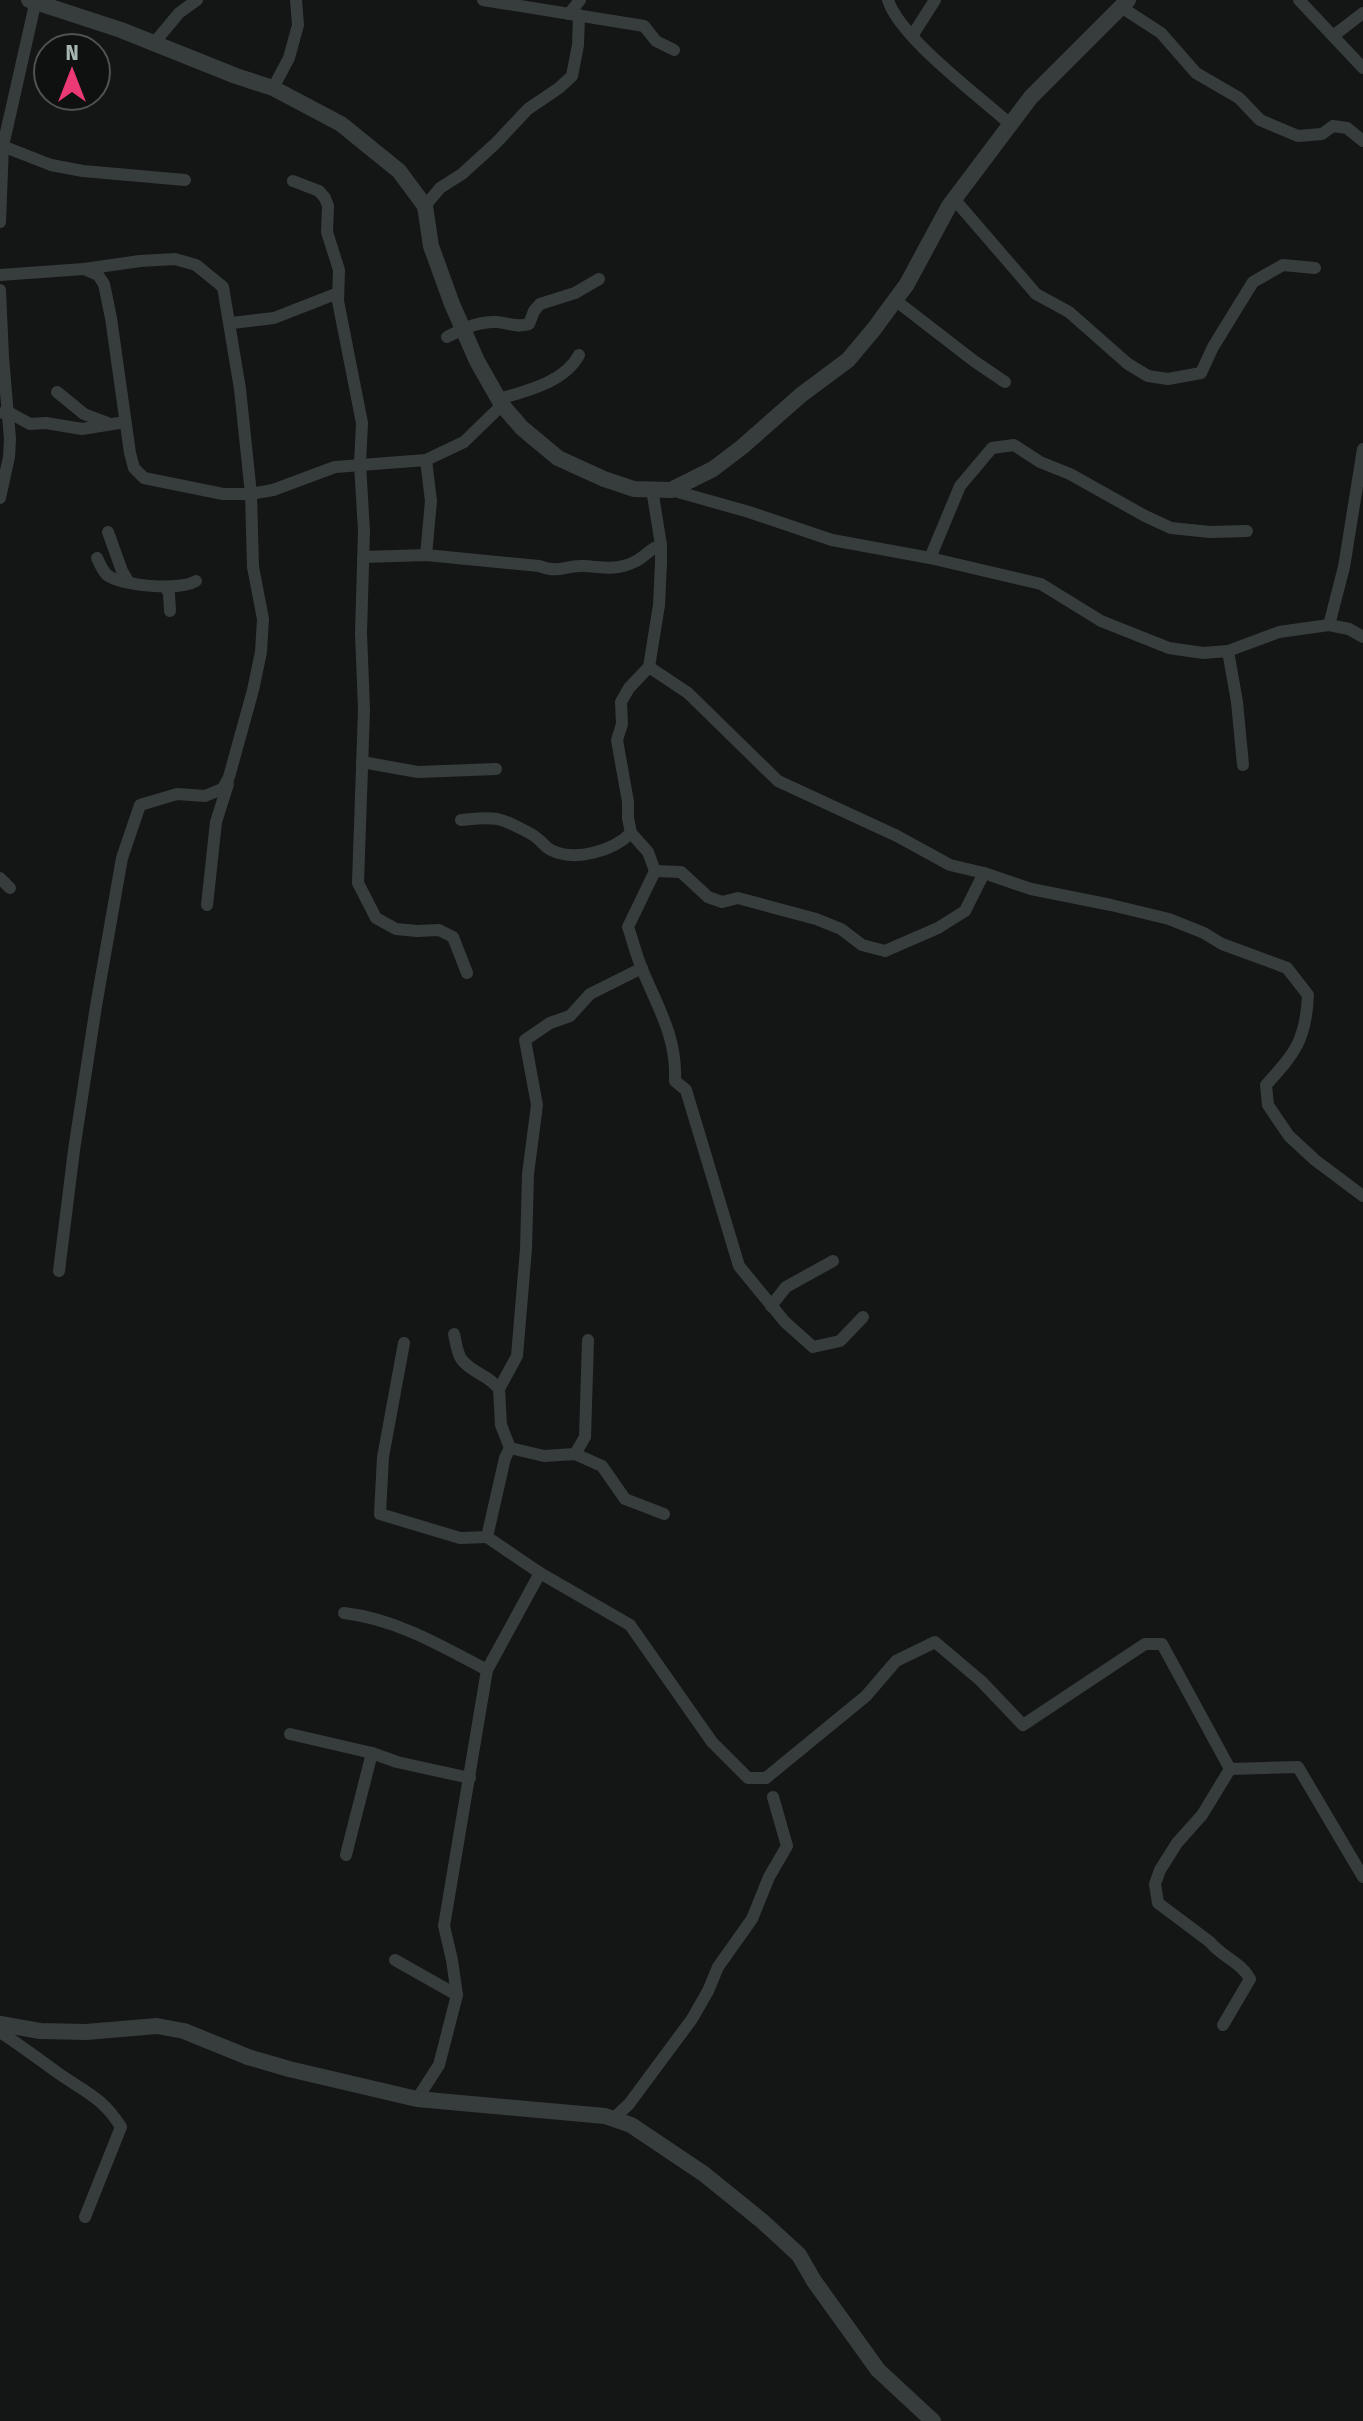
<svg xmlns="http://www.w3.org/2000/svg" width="1363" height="2421" font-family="'Fira Sans Condensed',sans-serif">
  <rect width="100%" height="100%" fill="#141616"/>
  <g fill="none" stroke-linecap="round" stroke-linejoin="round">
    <g stroke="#373d3c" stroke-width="12">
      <polyline points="483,0 644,26 656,41 674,50"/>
      <path d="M 888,0 C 900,38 979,96 1011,125"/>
      <polyline points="1299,0 1363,68"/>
      <polyline points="1121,7 1161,33 1196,73 1239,98 1260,120 1298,136 1322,134 1333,126 1347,128 1363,141"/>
      <polyline points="569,14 580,0"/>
      <polyline points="912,36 935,0"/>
      <polyline points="1333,36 1363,13"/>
      <polyline points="154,43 179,13 197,0"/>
      <polyline points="273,88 289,58 298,25 296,0"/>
      <polyline points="0,145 51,165 83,171 185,180"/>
      <polyline points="293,181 319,191 325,198 328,206 327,232 339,270 338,301 362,423 360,464 364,531 361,633 364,710 358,883 376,918 396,929 417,931 439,930 453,937 467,973"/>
      <polyline points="955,200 1036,294 1069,312 1128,364 1148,376 1168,379 1201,373 1213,347 1253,282 1283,265 1315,268"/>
      <polyline points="425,206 440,188 462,174 496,143 528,109 559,88 572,76 578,45 579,15"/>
      <polyline points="0,222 3,146 36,0"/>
      <polyline points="84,269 98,275 104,284 111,318 130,453 134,468 144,478 223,494 251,494 273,490 335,467 426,460 464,442 502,405"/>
      <polyline points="0,275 84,269 140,261 175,259 196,265 223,287 240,389 251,494 253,567 263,619 261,652 253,690 229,777 221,792 222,789 205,796 177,794 140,805 122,858 96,1006 74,1150 59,1271"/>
      <polyline points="0,290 3,357 10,439 9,457 0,498"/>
      <polyline points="895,300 974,361 1005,382"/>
      <polyline points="232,323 274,318 338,293"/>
      <path d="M 447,337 C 463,329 478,321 497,322 C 509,323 517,328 529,324 L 534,311 L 540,304 L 575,293 L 599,279"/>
      <polyline points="57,392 84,414 108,423"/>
      <path d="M 499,399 C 526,391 565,382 579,355"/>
      <polyline points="3,413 8,412 30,424 46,423 82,429 125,422"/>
      <polyline points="426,460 431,501 426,555"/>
      <polyline points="671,490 749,512 832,540 930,558 1041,584 1101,621 1169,648 1203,653 1228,651 1279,632 1329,625 1349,629 1363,637"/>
      <polyline points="108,532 122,571 128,581"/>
      <path d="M 363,557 L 426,555 L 539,566 C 561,574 564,565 583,566 C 603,567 616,571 634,562 C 644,558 650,548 661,545"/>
      <path d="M 97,558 C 100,564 102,570 107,575 C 122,586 180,591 196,581"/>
      <polyline points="930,558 960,486 992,448 1014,445 1040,462 1070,474 1145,516 1171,528 1210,532 1247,531"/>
      <polyline points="166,587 169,594 170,611"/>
      <polyline points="1329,625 1344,567 1363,449"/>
      <polyline points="1228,651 1237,702 1243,765"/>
      <polyline points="649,667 659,605 661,563 661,545 652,489"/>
      <polyline points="362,762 418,772 496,769"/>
      <path d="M 461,820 C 473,819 493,816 504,821 C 512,824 531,833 537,838 C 542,842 545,847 551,850 C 575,862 613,851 631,833"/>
      <path d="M 655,871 L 648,852 L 631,833 L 628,818 L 628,802 L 617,740 L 622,724 L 621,702 L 629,688 L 649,667 L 688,693 L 778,781 L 897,836 L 950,865 L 984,873 L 1031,889 L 1111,905 L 1169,919 L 1204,933 L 1222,944 L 1287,968 L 1308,995 C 1306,1040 1295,1053 1266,1085 L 1268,1105 L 1289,1136 L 1315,1160 L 1363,1196"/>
      <polyline points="0,878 10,888"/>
      <polyline points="207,905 216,822 228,784"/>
      <polyline points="642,968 590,994 570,1016 550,1023 525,1040 537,1105 528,1174 526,1249 517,1356 499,1389 501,1425 510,1448 544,1456 575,1454 602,1466 625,1499 664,1514"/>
      <polyline points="771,1306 786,1287 833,1261"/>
      <path d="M 863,1317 L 840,1341 L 813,1347 L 785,1322 L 739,1266 L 686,1090 L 675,1081 C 677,1037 658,1008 642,969 C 636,955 633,941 628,927 L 655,871 L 681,872 L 708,897 L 722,902 L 738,898 L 816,919 L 841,929 L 862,945 L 885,951 L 938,928 L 965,911 L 984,873"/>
      <path d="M 454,1334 C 456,1342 457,1354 462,1360 C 472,1373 489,1375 499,1389"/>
      <polyline points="404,1343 383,1457 380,1514 460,1538 487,1537"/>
      <polyline points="510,1448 505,1458 487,1537 540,1573"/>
      <polyline points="575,1454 585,1437 588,1340"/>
      <path d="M 344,1613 C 396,1619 442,1646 487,1670"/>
      <polyline points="290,1734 372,1753"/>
      <polyline points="1230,1769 1298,1767 1363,1877"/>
      <polyline points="346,1855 372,1753 397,1762 470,1778"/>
      <polyline points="395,1960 457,1995 439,2065 417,2099"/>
      <polyline points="457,1995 452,1960 444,1926 487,1670 540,1573 630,1625 712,1742 748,1778 766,1778 866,1696 896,1661 935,1642 981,1681 1023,1725 1145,1644 1162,1644 1230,1769"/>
      <path d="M 1223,2025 L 1250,1979 C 1241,1962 1222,1957 1210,1942 L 1158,1903 L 1155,1884 L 1160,1870 L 1177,1843 L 1202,1815 L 1230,1769"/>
      <path d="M 0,2032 C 20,2045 39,2059 58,2073 C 85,2092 102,2097 121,2127 L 85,2217"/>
      <polyline points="613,2119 629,2104 692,2019 708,1991 718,1967 752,1919 769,1877 787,1846 773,1797"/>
    </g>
    <g stroke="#373d3c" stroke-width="16">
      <polyline points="29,0 121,30 236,76 273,88 341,124 399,171 425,206 431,246 452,304 477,361 502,405 522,428 558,458 604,479 634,489 671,490 713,469 742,447 801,395 848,360 874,329 907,284 949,206 1031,97 1128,0"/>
      <polyline points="0,2024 40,2031 86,2032 157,2026 184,2031 248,2057 289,2069 417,2099 605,2116 631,2125 704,2174 762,2221 799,2255 814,2281 878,2370 933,2421"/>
    </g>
  </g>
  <g transform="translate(72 72)"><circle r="38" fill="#0f1111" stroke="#4c5351" stroke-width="2"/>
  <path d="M0-6L14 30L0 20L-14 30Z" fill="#ea3975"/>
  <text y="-12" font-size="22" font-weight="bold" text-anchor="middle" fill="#a7b6b1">N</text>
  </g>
</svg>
